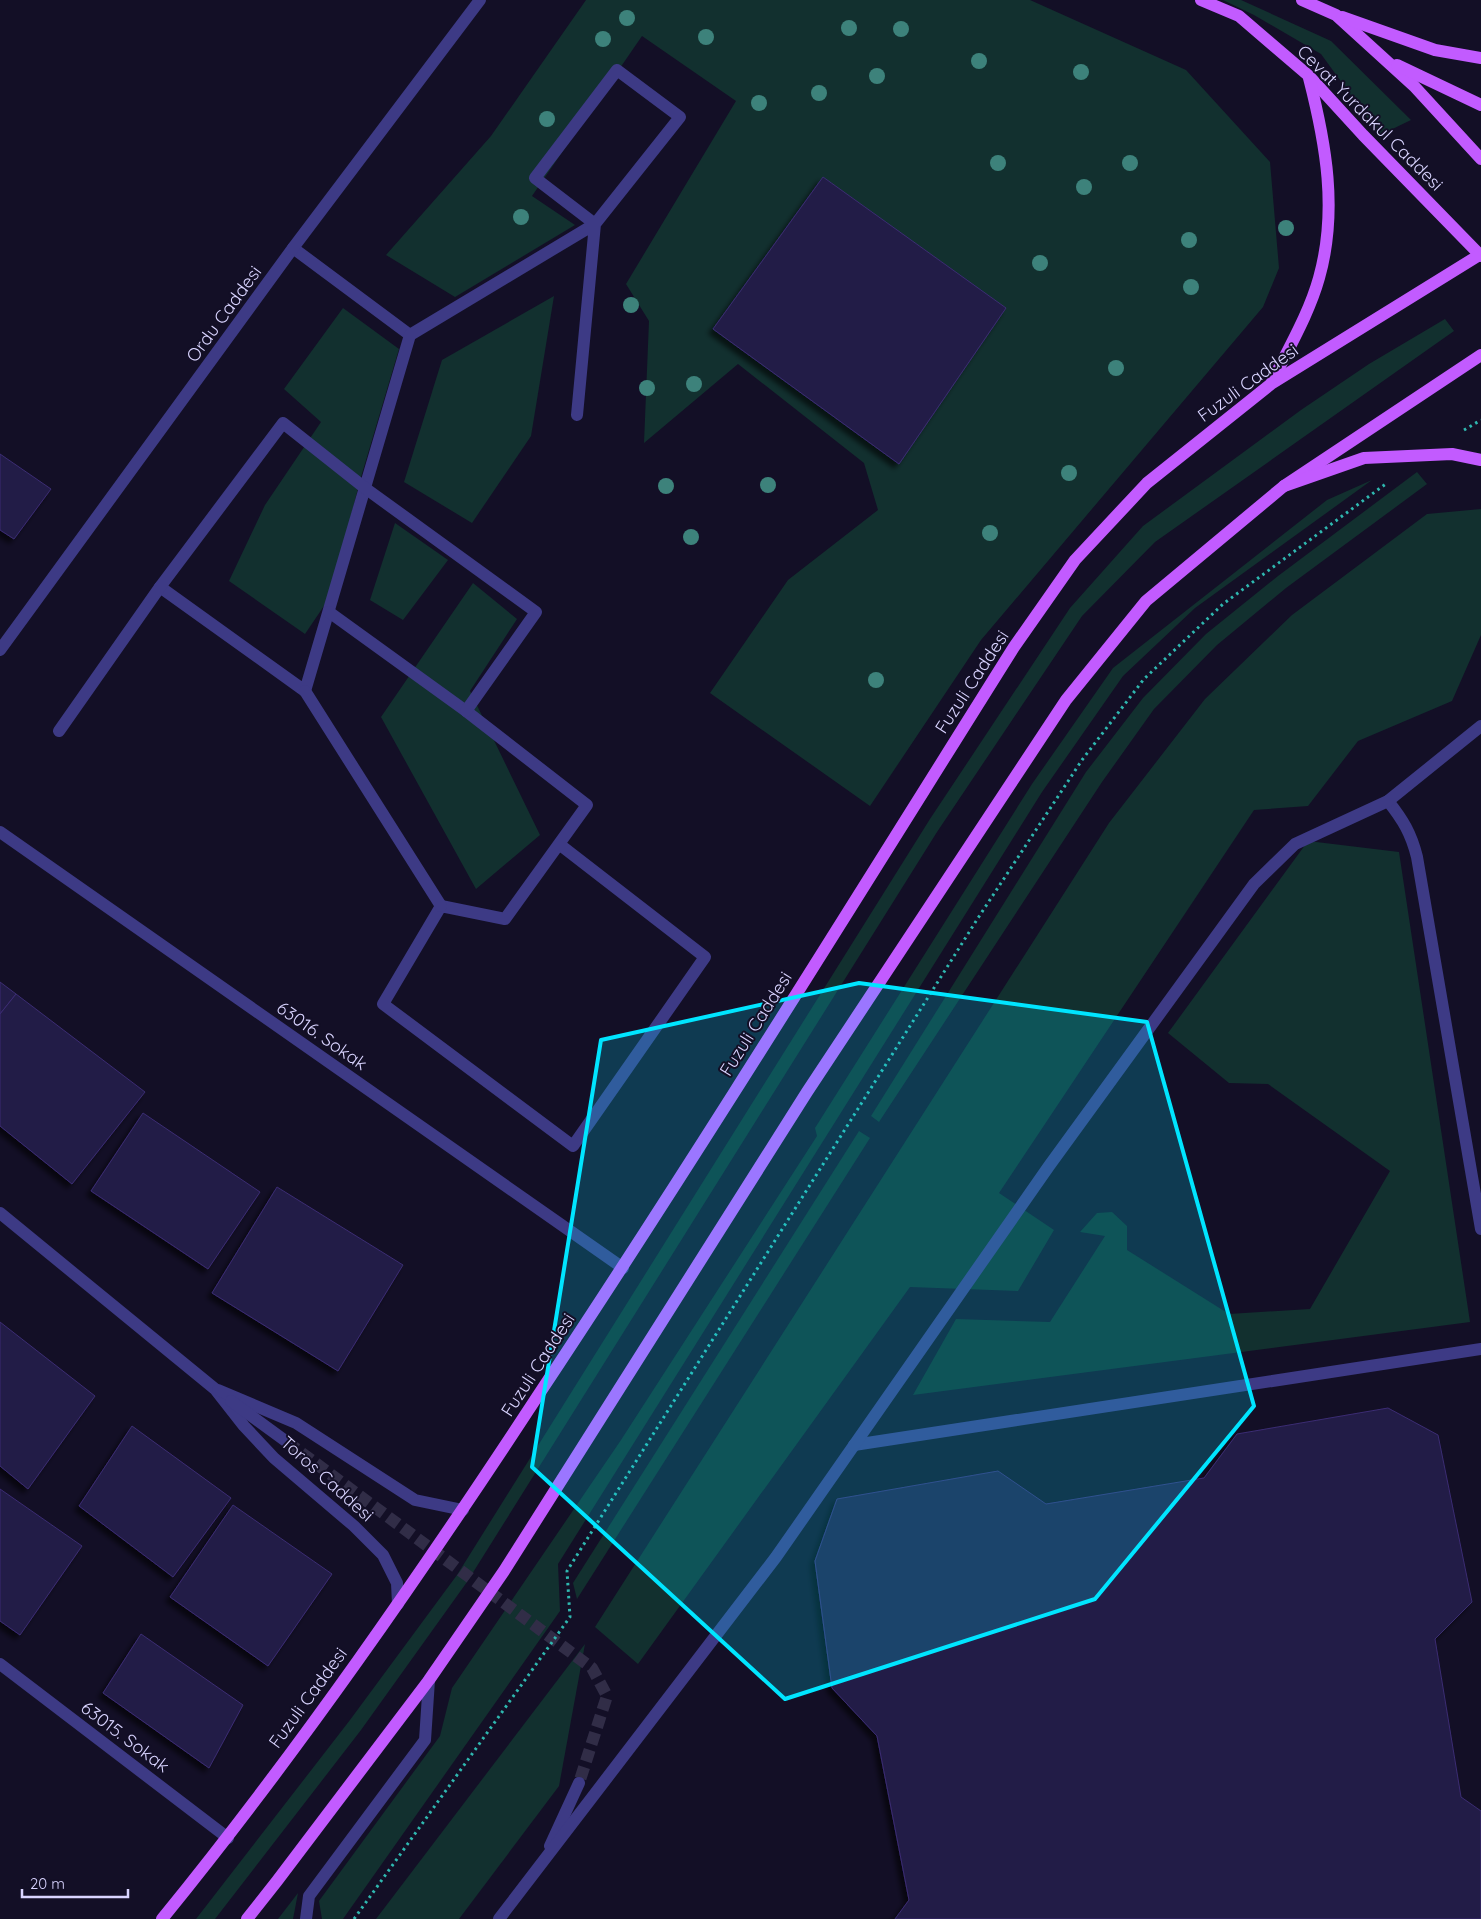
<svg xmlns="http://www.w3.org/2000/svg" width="1481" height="1919" font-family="Quicksand,sans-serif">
  <defs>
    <filter id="shadow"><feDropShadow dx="-4.5" dy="4.5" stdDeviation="2.5" flood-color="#0009"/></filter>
  </defs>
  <rect width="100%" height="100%" fill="#130f26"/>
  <g fill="#12302f">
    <polygon points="586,0 1030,0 1186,70 1270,162 1279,268 1263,307 981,640 870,806 710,693 788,580 878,510 864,463 738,364 644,443 649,321 626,284 736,101 642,36 532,196 575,225 455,297 386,255 491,136"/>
    <polygon points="1223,0 1241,0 1331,41 1411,120 1380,135 1321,54 1254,15"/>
    <polygon points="554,296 531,436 472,523 404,482 442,360"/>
    <polygon points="343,308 399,349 361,477 330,597 305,634 229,581 265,505 321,422 284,389"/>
    <polygon points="1445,319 1454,331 1155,542 1082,616 937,832 467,1582 361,1730 215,1919 196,1919 350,1720 457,1575 930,819 1070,608 1143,526 1301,410 1369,364"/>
    <polygon points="1417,472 1427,484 1286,588 1217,645 1154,709 1102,782 879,1122 871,1116 1086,772 1143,698 1206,634 1278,576"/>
    <polygon points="1372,480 1195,608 1123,676 1042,792 558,1564 560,1611 343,1919 322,1919 319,1901 440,1736 452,1688 621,1440 817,1136 815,1128 1032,784 1113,668 1327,500"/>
    <polygon points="1481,509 1481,635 1452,701 1358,741 1308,806 1254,810 999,1193 1054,1230 1018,1291 910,1287 638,1664 595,1627 1109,823 1205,699 1292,615 1427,514"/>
    <polygon points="395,523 448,560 403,620 370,600"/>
    <polygon points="473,583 517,619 470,691 540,835 476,889 381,717"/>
    <polygon points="1308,841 1399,852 1470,1322 913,1395 956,1319 1050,1322 1105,1236 1080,1232 1097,1213 1112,1212 1127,1226 1127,1250 1229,1314 1310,1309 1390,1171 1268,1084 1229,1083 1168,1033"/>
    <polygon points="859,1131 870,1138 577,1599 573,1583"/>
    <polygon points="585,1644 559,1786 459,1919 376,1919"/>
    <polygon points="298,1893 293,1919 278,1919"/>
  </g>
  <g fill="#241b47" stroke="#3b2d73" filter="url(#shadow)">
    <polygon points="823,177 1006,308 899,464 713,329"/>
    <polygon points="0,454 51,489 14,539 0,530"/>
    <polygon points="0,982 16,994 0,1014"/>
    <polygon points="16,994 145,1092 72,1184 0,1126 0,1014"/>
    <polygon points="143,1113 260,1192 208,1269 91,1191"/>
    <polygon points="277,1187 403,1265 338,1371 212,1293"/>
    <polygon points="0,1322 95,1396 28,1489 0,1466"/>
    <polygon points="1388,1408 1438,1435 1472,1602 1435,1639 1461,1797 1481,1811 1481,1919 895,1919 909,1900 877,1736 832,1688 815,1561 837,1499 998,1471 1046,1504 1204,1478 1237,1434"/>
    <polygon points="132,1426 231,1498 173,1577 79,1506"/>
    <polygon points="0,1489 82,1546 20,1635 0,1621"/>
    <polygon points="233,1505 332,1574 268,1666 170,1597"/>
    <polygon points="141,1634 243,1705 209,1768 103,1693"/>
  </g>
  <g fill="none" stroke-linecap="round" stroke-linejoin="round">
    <polyline stroke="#312d47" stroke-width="12" stroke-dasharray="12 6" stroke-linecap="butt" points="287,1442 592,1668 607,1696 579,1783"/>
    <g stroke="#2fb8b0" stroke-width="3" stroke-dasharray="2.5 4" stroke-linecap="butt">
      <polyline points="1464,430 1481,420"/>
      <polyline points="354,1919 570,1617 567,1571 978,918 1082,760 1144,679 1223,604 1387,483"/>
    </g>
    <g stroke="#3d3a85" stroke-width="12">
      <polyline points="293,248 410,335"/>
      <polyline points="160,587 305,691 410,335 595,224 535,178 617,70 680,117 595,224 577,415"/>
      <polyline points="329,612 466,711 587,805 505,919 441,906 383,1004 573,1146 705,957 559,844"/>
      <polyline points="0,650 293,248 480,0"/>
      <polyline points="305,691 441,906"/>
      <polyline points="59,731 160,587 283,423 365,488 536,612 466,711"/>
      <path d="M 1388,801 C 1403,820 1411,833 1417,857 L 1481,1229"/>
      <polyline points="0,832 623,1268"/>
      <polyline points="0,1213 215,1389 244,1426 274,1458 354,1526 383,1555 397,1583 398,1604"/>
      <polyline points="218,1390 296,1423 415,1500 463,1510"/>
      <polyline points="231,1401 287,1442"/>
      <polyline points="854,1445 1481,1349"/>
      <polyline points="0,1664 228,1838"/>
      <polyline points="550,1846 579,1783"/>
      <polyline points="306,1919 309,1896 425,1740 429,1680"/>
      <polyline points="499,1919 776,1557 1049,1166 1254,884 1295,844 1388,801 1481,726"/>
    </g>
    <g stroke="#c25bff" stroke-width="12">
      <polyline points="1201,0 1239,16 1309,76 1363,135 1481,256"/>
      <polyline points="1302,0 1336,15 1414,86 1481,159"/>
      <polyline points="1342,17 1435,50 1481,58"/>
      <polyline points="1397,65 1481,105"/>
      <path d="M 1272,382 C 1288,349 1309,314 1319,278 C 1338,211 1326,144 1309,78"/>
      <path d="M 162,1919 C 298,1752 421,1574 539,1394 C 702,1148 857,897 1014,647 L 1075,560 L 1147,483 L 1271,384 L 1481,254"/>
      <polyline points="247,1919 277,1881 429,1680 504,1571 807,1092 1066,700 1146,601 1284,486 1481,355"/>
    </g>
    <polyline stroke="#c25bff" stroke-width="12" points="1284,486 1364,458 1452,454 1481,460"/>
  </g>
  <g fill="#3d827b">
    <circle cx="627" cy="18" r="8"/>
    <circle cx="849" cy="28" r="8"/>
    <circle cx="901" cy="29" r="8"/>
    <circle cx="706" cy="37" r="8"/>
    <circle cx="603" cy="39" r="8"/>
    <circle cx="979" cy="61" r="8"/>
    <circle cx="1081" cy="72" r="8"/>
    <circle cx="877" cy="76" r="8"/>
    <circle cx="819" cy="93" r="8"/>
    <circle cx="759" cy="103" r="8"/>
    <circle cx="547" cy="119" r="8"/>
    <circle cx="998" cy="163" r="8"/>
    <circle cx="1130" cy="163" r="8"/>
    <circle cx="1084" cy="187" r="8"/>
    <circle cx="521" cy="217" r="8"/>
    <circle cx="1286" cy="228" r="8"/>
    <circle cx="1189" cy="240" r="8"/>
    <circle cx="1040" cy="263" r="8"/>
    <circle cx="1191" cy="287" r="8"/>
    <circle cx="631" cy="305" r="8"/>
    <circle cx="1116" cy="368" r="8"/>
    <circle cx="694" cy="384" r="8"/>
    <circle cx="647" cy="388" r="8"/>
    <circle cx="1069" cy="473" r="8"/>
    <circle cx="768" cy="485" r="8"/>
    <circle cx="666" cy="486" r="8"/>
    <circle cx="990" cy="533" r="8"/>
    <circle cx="691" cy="537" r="8"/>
    <circle cx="876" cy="680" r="8"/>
  </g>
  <path fill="#00e5ff" fill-opacity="0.2" stroke="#00e5ff" stroke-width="4" stroke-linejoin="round" d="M 859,983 L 1147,1022 L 1254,1406 L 1095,1599 L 785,1699 L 532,1467 L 601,1040 Z"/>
  <g text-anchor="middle" stroke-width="4" stroke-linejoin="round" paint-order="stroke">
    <g font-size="18" fill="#d9d4ff" stroke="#130f26">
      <text transform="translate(1370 118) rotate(45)" y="6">Cevat Yurdakul Caddesi</text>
      <text transform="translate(224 314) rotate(-54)" y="6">Ordu Caddesi</text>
      <text transform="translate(1248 383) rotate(-36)" y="6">Fuzuli Caddesi</text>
      <text transform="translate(972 682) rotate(-57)" y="6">Fuzuli Caddesi</text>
      <text transform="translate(756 1024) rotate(-58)" y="6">Fuzuli Caddesi</text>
      <text transform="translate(322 1036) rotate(35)" y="6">63016. Sokak</text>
      <text transform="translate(538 1365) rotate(-57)" y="6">Fuzuli Caddesi</text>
      <text transform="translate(327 1479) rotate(42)" y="6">Toros Caddesi</text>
      <text transform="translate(308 1698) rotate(-54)" y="6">Fuzuli Caddesi</text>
      <text transform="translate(125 1737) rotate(37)" y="6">63015. Sokak</text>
    </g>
  </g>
  <path d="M22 1889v8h106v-8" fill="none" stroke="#d9d4ff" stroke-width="2.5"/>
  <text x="30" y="1889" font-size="15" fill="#d9d4ff" stroke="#130f26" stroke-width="4" paint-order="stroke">20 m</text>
</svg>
